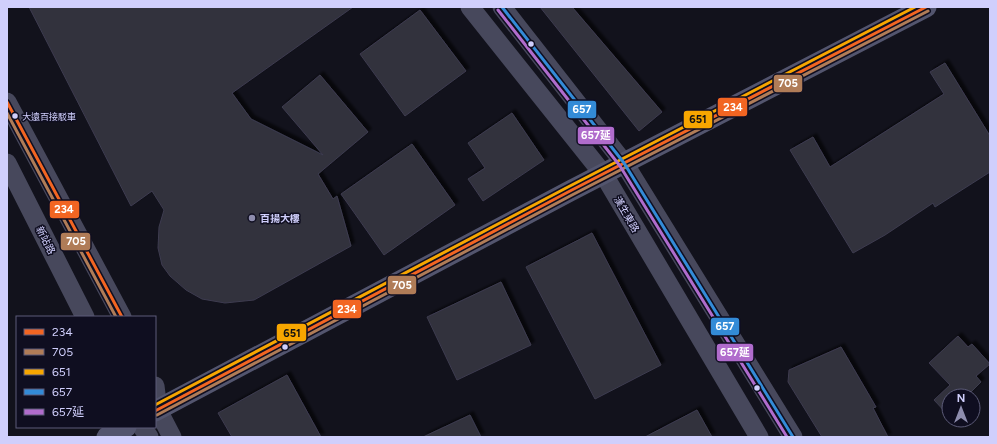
<svg xmlns="http://www.w3.org/2000/svg" width="997" height="444" font-family="Figtree,'Noto Sans TC',sans-serif">
  <defs>
    <filter id="shadow"><feDropShadow dx="3.5" dy="-3.5" stdDeviation="1" flood-color="#0009"/></filter>
  </defs>
  <rect width="100%" height="100%" fill="#12121c"/>
  <g fill="#30303e" stroke="#3e3c4f" filter="url(#shadow)">
    <polygon points="29,7 353,7 232,93 251,119 323,155 282,107 320,75 368,132 318,174 333,199 337,196 351,246 254,300 225,303 202,299 186,290 170,276 162,265 158,248 159,227 164,210 152,191 131,206"/>
    <polygon points="540,7 572,7 662,112 639,131"/>
    <polygon points="420,10 466,71 405,116 360,54"/>
    <polygon points="945,63 990,136 990,172 935,207 933,203 885,235 853,253 790,150 813,137 830,167 944,94 930,72"/>
    <polygon points="512,113 544,160 483,201 468,179 485,168 468,143"/>
    <polygon points="412,144 455,205 384,255 341,194"/>
    <polygon points="592,233 661,365 595,399 526,267"/>
    <polygon points="501,282 531,345 457,380 427,317"/>
    <polygon points="958,336 968,347 972,344 990,364 976,376 981,382 967,396 949,396 949,416 934,400 950,385 929,363"/>
    <polygon points="841,347 876,407 873,408 888,437 822,437 788,382 789,370"/>
    <polygon points="287,375 321,437 232,437 218,413"/>
    <polygon points="697,410 712,437 645,437"/>
    <polygon points="470,415 481,437 423,437"/>
  </g>
  <g fill="none" stroke-linecap="round" stroke-linejoin="round">
    <g stroke="#47485c" stroke-width="19">
      <polyline points="470,7 604,175 759,437"/>
      <polyline points="502,7 624,163 793,437"/>
      <polyline points="7,102 122,317"/>
      <polyline points="7,163 85,317"/>
      <polyline points="155,386 158,410 172,437"/>
      <polyline points="142,427 149,437"/>
    </g>
    <g stroke="#53556e" stroke-width="21">
      <polyline points="155,411 570,191 926,7"/>
      <polyline points="107,437 126,427"/>
    </g>
    <defs>
      <g id="bus-1">
        <polyline points="7,102 122,317"/>
        <polyline points="155,411 570,191 926,7"/>
      </g>
      <g id="bus-2">
        <polyline points="7,113 116,317"/>
        <polyline points="157,415 572,195 928,11"/>
      </g>
      <polyline id="bus-3" points="155,405 568,187 915,7"/>
      <polyline id="bus-4" points="502,7 624,163 793,437"/>
      <polyline id="bus-5" points="498,10 620,166 787,437"/>
    </defs>
    <use href="#bus-1" stroke="#0f0e20" stroke-width="6"/>
    <use href="#bus-2" stroke="#0f0e20" stroke-width="6"/>
    <use href="#bus-3" stroke="#0f0e20" stroke-width="6"/>
    <use href="#bus-4" stroke="#0f0e20" stroke-width="6"/>
    <use href="#bus-5" stroke="#0f0e20" stroke-width="6"/>
    <use href="#bus-1" stroke="#f26522" stroke-width="3"/>
    <use href="#bus-2" stroke="#b07c57" stroke-width="3"/>
    <use href="#bus-3" stroke="#f7a600" stroke-width="3"/>
    <use href="#bus-4" stroke="#338bd7" stroke-width="3"/>
    <use href="#bus-5" stroke="#b06ccc" stroke-width="3"/>
  </g>
  <g fill="#d0cffc" stroke="#0f0e20" stroke-width="1.5">
    <circle cx="531" cy="44" r="3.5"/>
    <circle cx="15" cy="116" r="3.5"/>
    <circle cx="285" cy="347" r="3.5"/>
    <circle cx="757" cy="388" r="3.5"/>
  </g>
  <circle fill="#8e8dae" stroke="#0f0e20" stroke-width="1.5" cx="252" cy="218" r="4"/>
  <g text-anchor="middle" stroke-width="3" stroke-linejoin="round" paint-order="stroke">
    <g font-size="9" fill="#d0cffc" stroke="#0f0e20" text-anchor="start">
      <text x="22" y="120">大遠百接駁車</text>
    </g>
    <g font-size="10" fill="#d0cffc" stroke="#0f0e20">
      <text transform="translate(627 214) rotate(60)" y="4">漢生東路</text>
      <text transform="translate(46 240) rotate(63)" y="4">新站路</text>
    </g>
    <g font-size="10" font-weight="bold" fill="#d0cffc" stroke="#0f0e20" text-anchor="start">
      <text x="260" y="222">百揚大樓</text>
    </g>
  </g>
  <g stroke="#0f0e20" stroke-width="1.5">
    <rect x="773" y="74" width="30" height="19" rx="4" fill="#b07c57"/>
    <rect x="717" y="97" width="31" height="20" rx="4" fill="#f26522"/>
    <rect x="567" y="100" width="30" height="19" rx="4" fill="#338bd7"/>
    <rect x="683" y="110" width="30" height="19" rx="4" fill="#f7a600"/>
    <rect x="577" y="126" width="38" height="19" rx="4" fill="#b06ccc"/>
    <rect x="49" y="200" width="31" height="19" rx="4" fill="#f26522"/>
    <rect x="60" y="232" width="31" height="19" rx="4" fill="#b07c57"/>
    <rect x="387" y="275" width="30" height="20" rx="4" fill="#b07c57"/>
    <rect x="332" y="299" width="30" height="20" rx="4" fill="#f26522"/>
    <rect x="710" y="317" width="30" height="19" rx="4" fill="#338bd7"/>
    <rect x="276" y="323" width="31" height="19" rx="4" fill="#f7a600"/>
    <rect x="716" y="343" width="38" height="19" rx="4" fill="#b06ccc"/>
  </g>
  <g font-size="11" text-anchor="middle" font-weight="bold" fill="#fff">
    <text x="788" y="87">705</text>
    <text x="733" y="111">234</text>
    <text x="582" y="113">657</text>
    <text x="596" y="139">657延</text>
    <text x="64" y="213">234</text>
    <text x="76" y="245">705</text>
    <text x="402" y="289">705</text>
    <text x="347" y="313">234</text>
    <text x="725" y="330">657</text>
    <text x="735" y="356">657延</text>
  </g>
  <g font-size="11" text-anchor="middle" font-weight="bold" fill="#111">
    <text x="698" y="123">651</text>
    <text x="292" y="337">651</text>
  </g>
  <rect width="997" height="444" fill="none" stroke="#d0cffc" stroke-width="16"/>
  <rect x="16" y="316" width="140" height="112" fill="#0f0e20" stroke="#5c5b78"/>
  <rect x="24" y="329" width="20" height="6" fill="#f26522" stroke="#5c5b78"/>
  <text x="52" y="336" font-size="12" fill="#d0cffc">234</text>
  <rect x="24" y="349" width="20" height="6" fill="#b07c57" stroke="#5c5b78"/>
  <text x="52" y="356" font-size="12" fill="#d0cffc">705</text>
  <rect x="24" y="369" width="20" height="6" fill="#f7a600" stroke="#5c5b78"/>
  <text x="52" y="376" font-size="12" fill="#d0cffc">651</text>
  <rect x="24" y="389" width="20" height="6" fill="#338bd7" stroke="#5c5b78"/>
  <text x="52" y="396" font-size="12" fill="#d0cffc">657</text>
  <rect x="24" y="409" width="20" height="6" fill="#b06ccc" stroke="#5c5b78"/>
  <text x="52" y="416" font-size="12" fill="#d0cffc">657延</text>
  <g transform="translate(961 408)"><circle r="19" fill="#0f0e20" stroke="#5c5b78"/>
  <path d="M0-3L7 15L0 10L-7 15Z" fill="#8e8dae"/>
  <text y="-6" font-size="11" font-weight="bold" text-anchor="middle" fill="#d0cffc">N</text>
  </g>
</svg>
